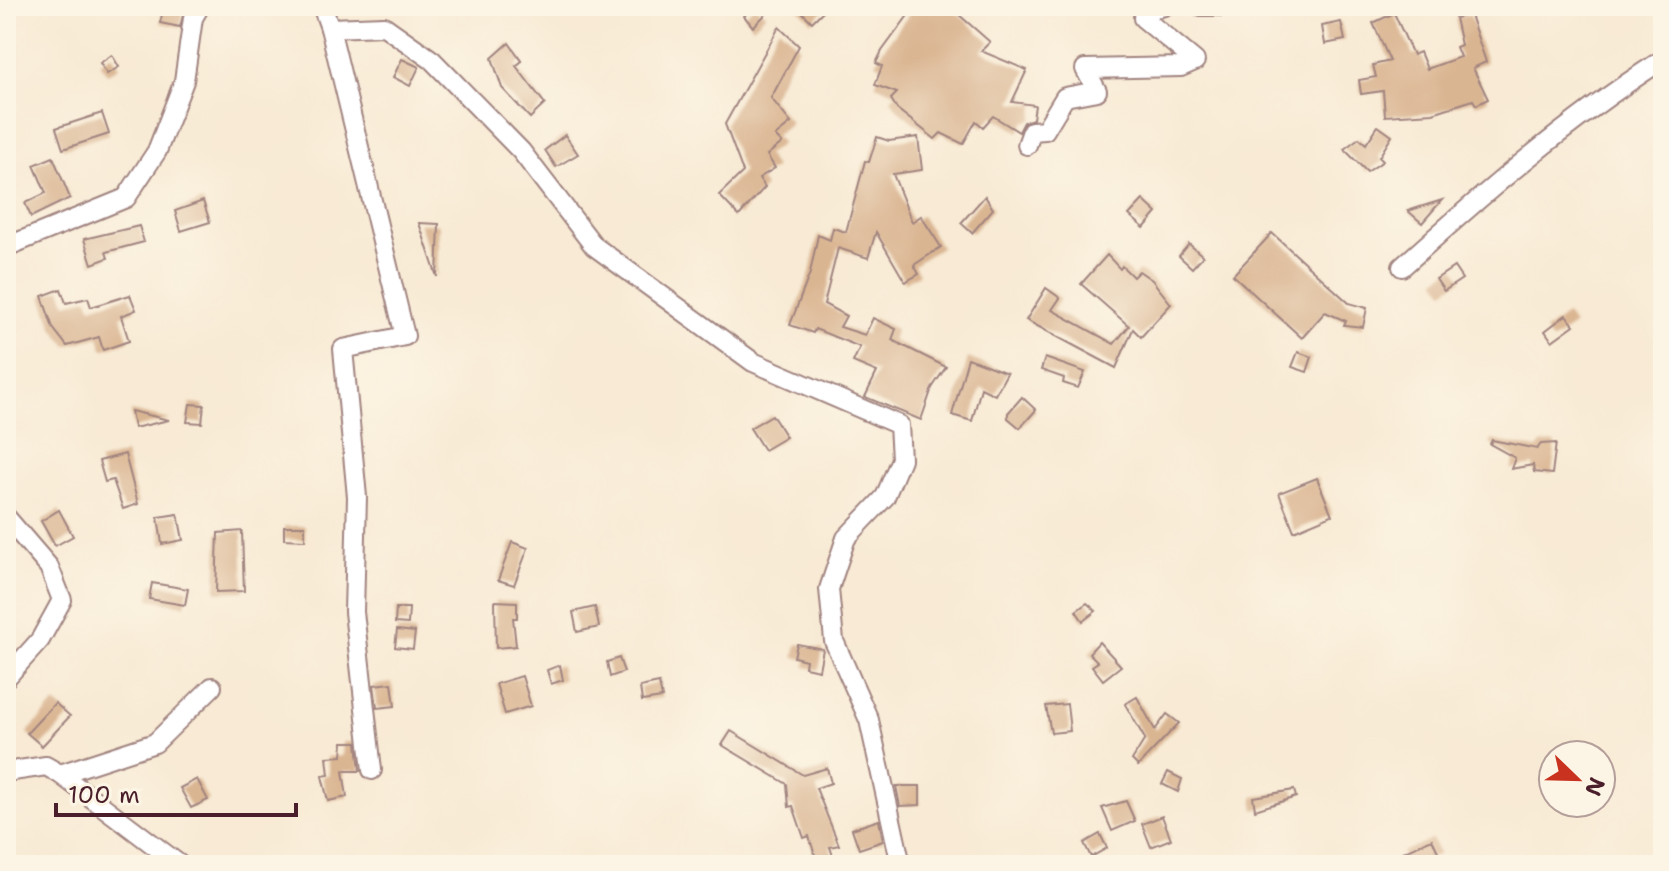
<svg xmlns="http://www.w3.org/2000/svg" width="1669" height="871" font-family="'Shantell Sans',sans-serif">
  <rect width="100%" height="100%" fill="#fcf5e5"/>
  <filter id="ink" filterUnits="userSpaceOnUse"><feTurbulence type="fractalNoise" baseFrequency=".0125" numOctaves="2"/><feDisplacementMap in="SourceGraphic" scale="16" xChannelSelector="R" yChannelSelector="G"/><feConvolveMatrix kernelMatrix="1 2 1 2 8 2 1 2 1" color-interpolation-filters="sRGB"/></filter>
  <filter id="wash" filterUnits="userSpaceOnUse"><feTurbulence type="fractalNoise" baseFrequency=".006" numOctaves="4" result="noise"/><feDisplacementMap in="SourceGraphic" scale="32" xChannelSelector="R" yChannelSelector="G"/><feGaussianBlur stdDeviation="1.8" result="paint"/><feColorMatrix in="noise" values="0 0 0 0 0 0 0 0 0 0 0 0 0 0 0 0 0 1.4 0 .05"/><feComposite in="paint" operator="in"/></filter>
  <g filter="url(#wash)">
    <rect width="100%" height="100%" fill="#f8ead4"/>
    <g id="blocks">
      <g fill="#dab592">
        <polygon points="164,6 185,8 180,27 160,23"/>
        <polygon points="754,6 766,14 753,27 744,16"/>
        <polygon points="796,6 828,6 812,22"/>
        <polygon points="915,6 949,6 990,42 981,51 1027,70 1012,102 1035,105 1033,119 1024,122 1019,132 993,116 983,127 976,121 963,144 941,133 935,139 897,109 891,99 897,93 875,85 882,66 876,63 882,51"/>
        <polygon points="1394,13 1413,55 1420,52 1427,69 1460,57 1456,47 1461,45 1455,18 1470,15 1486,62 1473,68 1488,99 1476,105 1473,100 1433,113 1385,116 1383,91 1361,94 1359,80 1376,77 1373,65 1390,61 1373,23"/>
        <polygon points="1341,22 1345,40 1325,44 1322,26"/>
        <polygon points="779,27 799,46 771,98 791,123 775,136 782,143 767,155 775,168 759,178 765,187 739,216 719,195 743,172 725,124"/>
        <polygon points="509,43 522,61 516,66 545,104 530,118 502,88 492,58"/>
        <polygon points="112,55 119,67 107,74 100,63"/>
        <polygon points="402,59 419,67 410,86 393,77"/>
        <polygon points="102,113 109,134 63,149 56,128"/>
        <polygon points="1378,126 1392,136 1379,157 1383,161 1367,172 1344,149 1359,138 1366,144"/>
        <polygon points="565,135 578,154 556,167 545,150"/>
        <polygon points="877,137 889,141 918,137 922,170 893,174 912,222 921,216 941,247 914,265 919,274 905,282 876,232 868,258 838,248 824,304 846,316 840,327 865,335 873,318 896,329 892,340 946,367 932,388 921,420 865,397 877,372 853,362 860,347 815,329 813,333 790,325 810,273 818,235 830,240 833,228 846,232 865,161 869,162"/>
        <polygon points="53,157 70,198 31,217 25,203 46,193 34,165"/>
        <polygon points="985,196 993,209 972,233 961,223"/>
        <polygon points="1143,200 1157,213 1144,228 1129,215"/>
        <polygon points="1442,200 1422,223 1408,211"/>
        <polygon points="203,201 210,222 181,231 175,211"/>
        <polygon points="419,223 439,224 437,277"/>
        <polygon points="139,226 144,242 106,252 108,258 92,264 84,239"/>
        <polygon points="1272,233 1349,303 1367,308 1363,327 1344,325 1346,321 1325,312 1302,338 1233,275"/>
        <polygon points="1189,244 1203,256 1192,268 1179,256"/>
        <polygon points="1107,255 1120,269 1122,266 1133,277 1139,271 1152,280 1171,304 1141,337 1133,329 1116,368 1026,320 1046,288 1060,298 1052,310 1114,344 1129,326 1081,284"/>
        <polygon points="1454,267 1462,279 1444,291 1436,279"/>
        <polygon points="61,289 66,303 88,298 91,307 130,295 136,310 121,316 129,341 103,350 99,337 67,346 53,328 42,296"/>
        <polygon points="1566,315 1574,325 1552,341 1545,331"/>
        <polygon points="1298,352 1312,357 1307,372 1292,367"/>
        <polygon points="968,358 1007,373 995,395 981,388 972,421 952,415"/>
        <polygon points="1045,358 1085,372 1078,388 1063,383 1064,378 1041,370"/>
        <polygon points="1022,397 1036,410 1020,428 1008,418 1008,413"/>
        <polygon points="190,404 204,405 202,423 187,422"/>
        <polygon points="131,411 169,420 134,428"/>
        <polygon points="772,415 786,437 764,450 750,428"/>
        <polygon points="1492,440 1537,449 1541,444 1556,443 1552,474 1534,472 1533,465 1511,469 1515,458 1490,444"/>
        <polygon points="125,454 138,504 123,509 113,480 105,482 99,461"/>
        <polygon points="1317,478 1332,515 1294,531 1279,493"/>
        <polygon points="59,510 73,536 55,546 41,521"/>
        <polygon points="178,514 183,540 162,544 158,517"/>
        <polygon points="284,526 305,526 305,540 284,539"/>
        <polygon points="242,531 244,591 216,592 218,533"/>
        <polygon points="512,542 528,548 514,585 498,580"/>
        <polygon points="152,583 188,589 185,605 149,599"/>
        <polygon points="495,601 517,602 517,618 513,618 516,646 496,648"/>
        <polygon points="1087,603 1096,611 1083,621 1076,611"/>
        <polygon points="595,607 599,627 577,632 573,612"/>
        <polygon points="396,608 409,608 408,624 395,623"/>
        <polygon points="397,630 415,632 413,649 395,647"/>
        <polygon points="1099,642 1121,666 1103,680 1092,666 1098,662 1089,653"/>
        <polygon points="797,644 823,649 819,670 805,667 806,660 794,657"/>
        <polygon points="619,658 624,672 610,677 607,662"/>
        <polygon points="560,665 563,680 551,684 547,670"/>
        <polygon points="522,676 531,706 505,714 496,684"/>
        <polygon points="392,683 395,706 377,708 374,685"/>
        <polygon points="659,683 662,698 642,701 640,687"/>
        <polygon points="1137,697 1155,730 1167,714 1179,723 1138,766 1132,760 1145,739 1125,704"/>
        <polygon points="55,703 70,716 42,746 27,733"/>
        <polygon points="1067,704 1070,731 1051,733 1046,706"/>
        <polygon points="731,731 803,775 827,768 831,783 816,788 839,845 830,847 836,865 818,865 809,836 804,838 793,806 789,807 787,784 722,745"/>
        <polygon points="343,742 357,742 360,771 343,771 347,797 328,801 322,776 329,775 327,757 342,756"/>
        <polygon points="1168,772 1182,779 1178,792 1162,784"/>
        <polygon points="197,779 208,800 191,808 180,788"/>
        <polygon points="896,786 920,786 920,805 900,806"/>
        <polygon points="1294,790 1296,797 1255,810 1253,797"/>
        <polygon points="1126,801 1135,821 1112,831 1102,808"/>
        <polygon points="1162,816 1171,839 1151,847 1142,824"/>
        <polygon points="879,820 883,841 859,849 852,829"/>
        <polygon points="1100,834 1107,848 1091,857 1084,843"/>
        <polygon points="1432,839 1439,854 1414,865 1404,865 1402,852"/>
      </g>
    </g>
  </g>
  <g filter="url(#ink)">
    <use href="#blocks" fill-opacity="0" stroke="#a18480" stroke-width="2"/>
    <g fill="none" stroke-linecap="round" stroke-linejoin="round">
      <defs>
        <g id="minor">
          <polyline points="322,6 330,28 405,336 343,349 357,497 354,612 372,770"/>
          <polyline points="1201,6 1226,6"/>
          <polyline points="330,28 384,26 432,60 521,151 594,246 753,362 899,425 901,459 885,497 846,538 829,589 834,641 869,720 901,865"/>
          <polyline points="1027,145 1032,131 1045,130 1065,97 1097,91 1085,69 1181,67 1195,61 1143,18 1144,11 1164,6"/>
          <polyline points="6,247 126,198 157,151 184,81 193,18 200,6"/>
          <path d="M 1402,267 C 1484,193 1566,122 1659,62 L 1663,67"/>
          <polyline points="6,517 49,567 62,600 40,640 6,678"/>
          <polyline points="6,772 46,766 60,774 155,743 212,687"/>
          <polyline points="60,774 180,865"/>
        </g>
      </defs>
      <use href="#minor" stroke="#a18480" stroke-width="22"/>
      <use href="#minor" stroke="#fff" stroke-width="18"/>
    </g>
  </g>
  <rect width="1669" height="871" fill="none" stroke="#fcf5e5" stroke-width="32"/>
  <g transform="translate(1577 779) rotate(113)"><circle r="38" fill="#fcf5e5" stroke="#b59f9b" stroke-width="2"/>
  <path d="M0-6L14 30L0 20L-14 30Z" fill="#c8321e"/>
  <text y="-12" font-size="22" font-weight="bold" text-anchor="middle" fill="#4a1f2b">N</text>
  </g>
  <path d="M56 803v12h240v-12" fill="none" stroke="#4a1f2b" stroke-width="4"/>
  <text x="68" y="803" font-size="24" fill="#4a1f2b" stroke="#fcf5e5" stroke-width="6" paint-order="stroke">100 m</text>
</svg>
